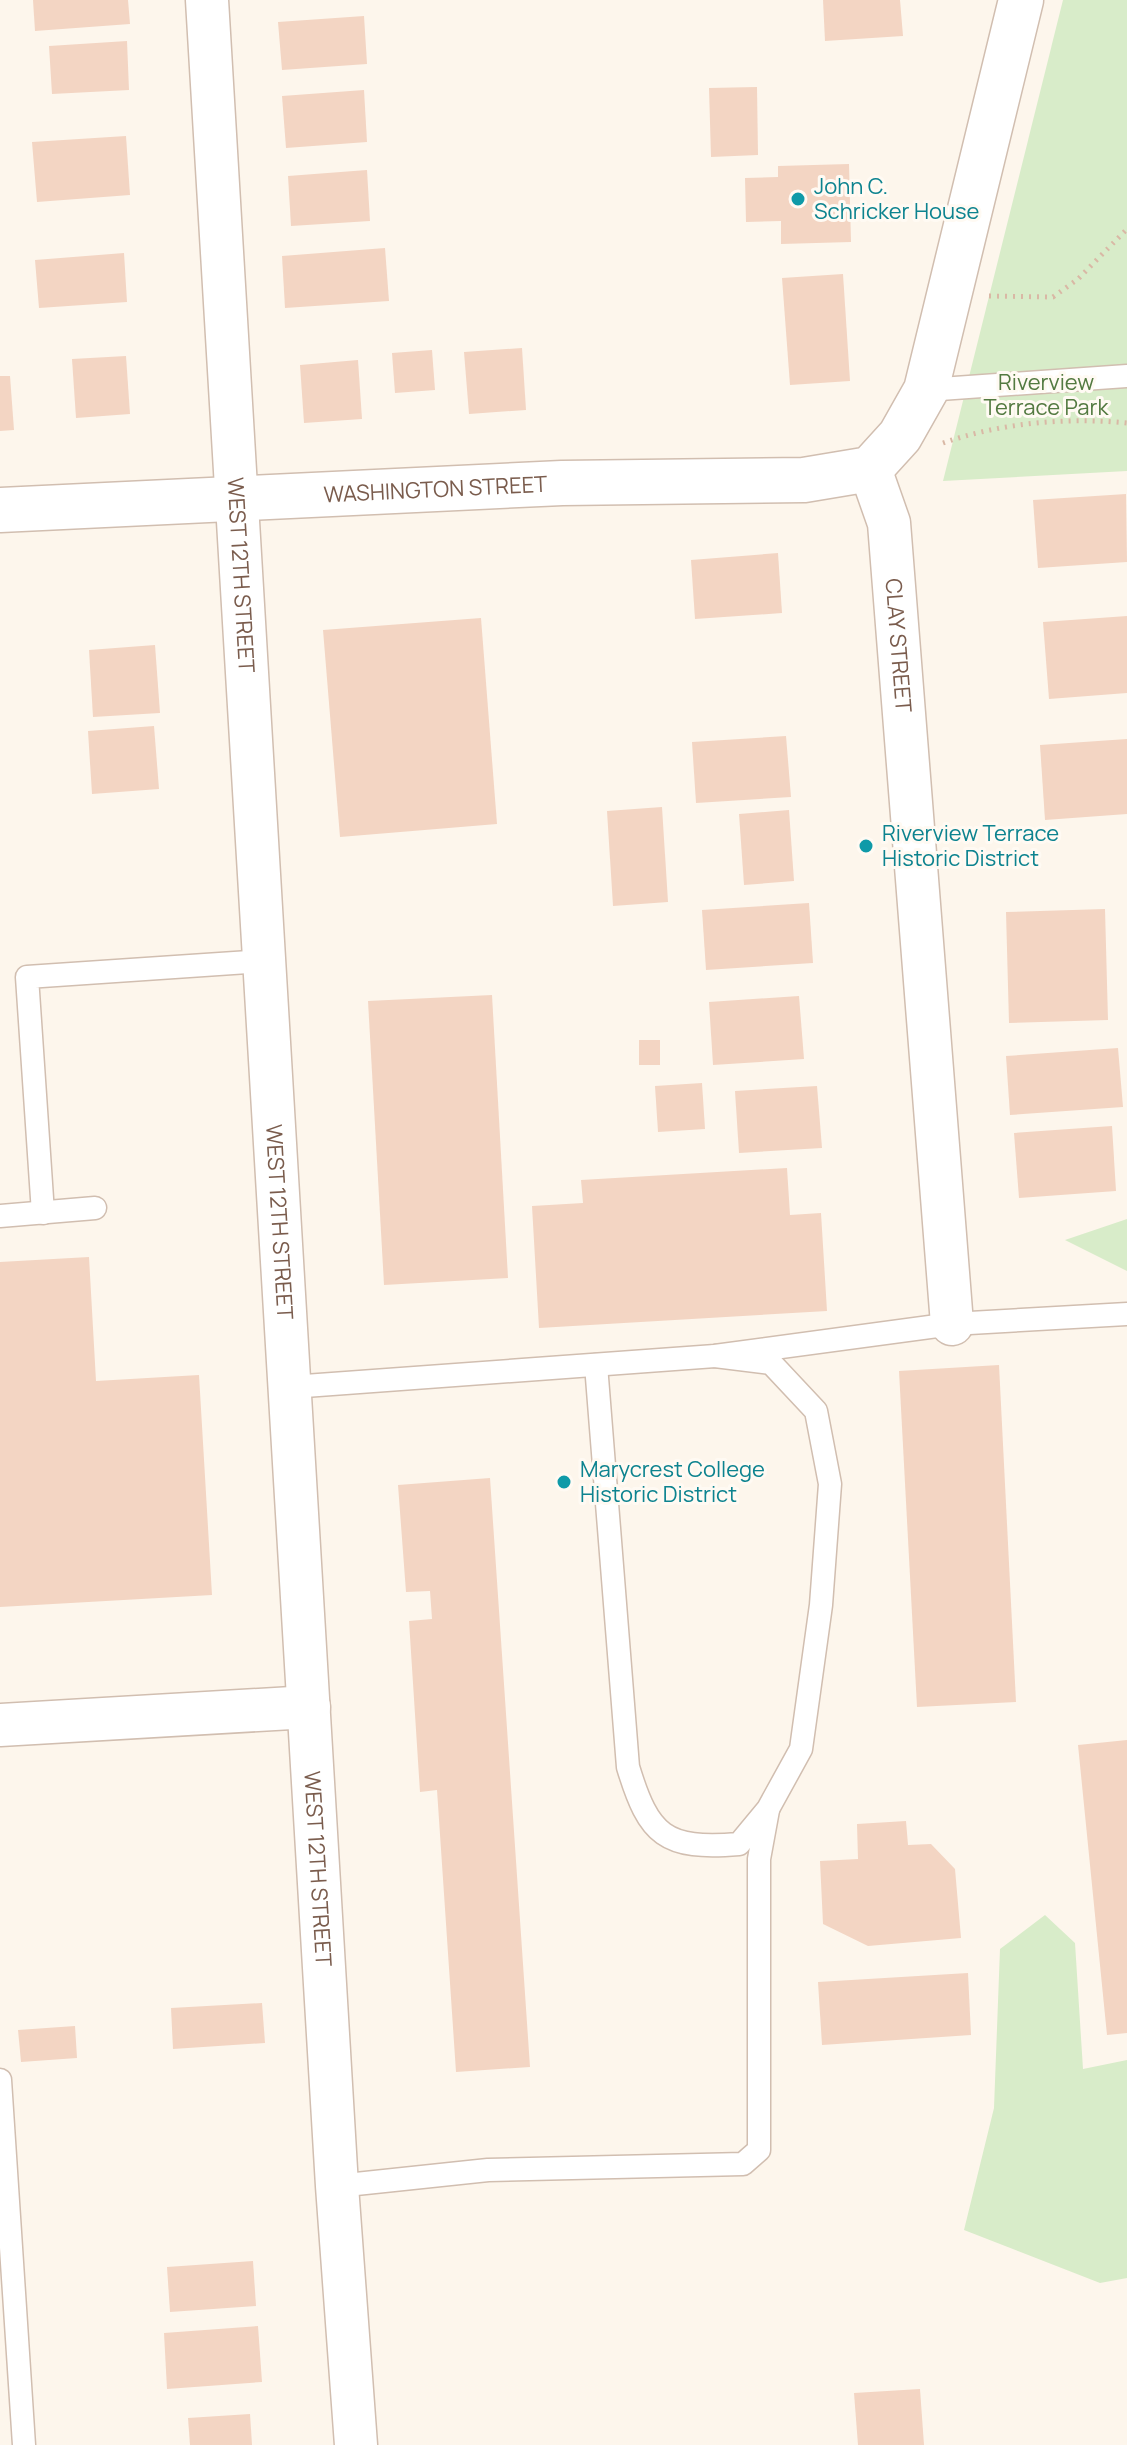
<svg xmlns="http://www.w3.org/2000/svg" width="1127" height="2445" font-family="Manrope,sans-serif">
  <rect width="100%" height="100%" fill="#fdf6ec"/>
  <g fill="#d8ecc9">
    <polygon points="1063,0 1127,0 1127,471 943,481"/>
    <polygon points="1127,1219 1127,1271 1065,1240"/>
    <polygon points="1045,1915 1075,1943 1083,2069 1127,2060 1127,2278 1100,2283 964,2230 994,2108 1000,1949"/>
  </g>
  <g fill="#f3d5c3">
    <polygon points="33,0 128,0 130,24 35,31"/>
    <polygon points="823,0 900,0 903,36 825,41"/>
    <polygon points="364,16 367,64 282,70 278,22"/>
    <polygon points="127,41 129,90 52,94 49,46"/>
    <polygon points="757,87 758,155 711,157 709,88"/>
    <polygon points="364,90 367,142 286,148 282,96"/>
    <polygon points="126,136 130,195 37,202 32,142"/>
    <polygon points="849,164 851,242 781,244 781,221 746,222 745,178 778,177 778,166"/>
    <polygon points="367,170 370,221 291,226 288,176"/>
    <polygon points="385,248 389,301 285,308 282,256"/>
    <polygon points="124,253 127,302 39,308 35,260"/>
    <polygon points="843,274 850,381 790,385 782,278"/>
    <polygon points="522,348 526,410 469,414 464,352"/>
    <polygon points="432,350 435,390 395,393 392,353"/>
    <polygon points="126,356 130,414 76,418 72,359"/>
    <polygon points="358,360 362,419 304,423 300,365"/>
    <polygon points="0,376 10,376 14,430 0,431"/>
    <polygon points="1126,494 1127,562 1038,568 1033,500"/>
    <polygon points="778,553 782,613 695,619 691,560"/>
    <polygon points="1127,616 1127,693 1049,699 1043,622"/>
    <polygon points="481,618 497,824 340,837 323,630"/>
    <polygon points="155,645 160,713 93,717 89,650"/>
    <polygon points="154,726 159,789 92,794 88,731"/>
    <polygon points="786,736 791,797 696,803 692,742"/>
    <polygon points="1127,739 1127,814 1045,820 1040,745"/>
    <polygon points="662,807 668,902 613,906 607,811"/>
    <polygon points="789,810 794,881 744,885 739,814"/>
    <polygon points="809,903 813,963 706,970 702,910"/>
    <polygon points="1105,909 1108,1020 1009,1023 1006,912"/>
    <polygon points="492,995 508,1278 384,1285 368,1001"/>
    <polygon points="799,996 804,1059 713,1065 709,1002"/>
    <rect x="639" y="1040" width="21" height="25"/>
    <polygon points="1118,1048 1123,1107 1010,1115 1006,1056"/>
    <polygon points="702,1083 705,1129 658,1132 655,1086"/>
    <polygon points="817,1086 822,1148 739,1153 735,1091"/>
    <polygon points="1112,1126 1116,1191 1019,1198 1014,1133"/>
    <polygon points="787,1168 790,1215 821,1213 827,1311 539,1328 532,1206 583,1203 581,1180"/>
    <polygon points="89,1257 96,1381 199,1375 212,1595 0,1607 0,1262"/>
    <polygon points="999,1365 1016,1702 917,1707 899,1371"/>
    <polygon points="490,1478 530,2067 456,2072 437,1790 420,1792 409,1621 432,1619 430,1591 406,1592 398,1485"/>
    <polygon points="1127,1740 1127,2033 1107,2035 1078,1745"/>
    <polygon points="906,1821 908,1845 931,1844 955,1869 961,1938 868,1946 823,1924 820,1861 858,1859 857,1824"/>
    <polygon points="968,1973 971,2035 822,2045 818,1982"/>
    <polygon points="262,2003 265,2043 173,2049 171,2008"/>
    <polygon points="75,2026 77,2058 21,2062 18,2030"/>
    <polygon points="253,2261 256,2306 170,2312 167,2267"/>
    <polygon points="258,2326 262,2382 167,2389 164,2333"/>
    <polygon points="920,2389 924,2445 858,2445 854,2393"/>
    <polygon points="250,2414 252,2445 190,2445 188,2418"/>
  </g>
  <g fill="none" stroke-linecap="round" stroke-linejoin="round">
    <defs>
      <g id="service">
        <polyline points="926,390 1127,376"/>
        <polyline points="43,1213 27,977 264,961"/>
        <polyline points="0,1216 95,1208"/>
        <path d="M 596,1365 L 628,1767 C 649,1836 665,1850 739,1844 L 768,1809 L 801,1749 L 821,1605 L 830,1484 L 816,1411 L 771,1363 L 715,1356"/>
        <polyline points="291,1387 715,1356 952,1324 1127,1314"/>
        <polyline points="0,2080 24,2445"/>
        <polyline points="337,2186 488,2170 743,2164 759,2150 759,1859 768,1810"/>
      </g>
      <g id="minor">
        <path id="s1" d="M 207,0 L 337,2186 L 356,2445"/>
        <path id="s2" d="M 870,469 L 889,523 L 952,1324"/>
        <polyline points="0,1725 309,1707"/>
      </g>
      <g id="tertiary">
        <path id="s3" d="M 0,510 L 562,483 L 804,480 L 870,469 L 900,436 L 926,390 L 1021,0"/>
      </g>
    </defs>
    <use href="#service" stroke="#d1beb0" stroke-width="25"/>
    <use href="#minor" stroke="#d1beb0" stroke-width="45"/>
    <use href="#tertiary" stroke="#d1beb0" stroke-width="47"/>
    <g stroke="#d9b8a5" stroke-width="5" stroke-dasharray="2 6" stroke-linecap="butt">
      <polyline points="989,296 1053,297 1078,279 1127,229"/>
      <path d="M 943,443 C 1000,423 1067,417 1127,423"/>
    </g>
    <use href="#service" stroke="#fff" stroke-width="22"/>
    <use href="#minor" stroke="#fff" stroke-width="42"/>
    <use href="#tertiary" stroke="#fff" stroke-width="44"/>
  </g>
  <g fill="#0f9aa8" stroke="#fffaf3" stroke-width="3">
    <circle cx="798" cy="199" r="8"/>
    <circle cx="866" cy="846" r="8"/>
    <circle cx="564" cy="1482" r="8"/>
  </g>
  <g text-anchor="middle" stroke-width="6" stroke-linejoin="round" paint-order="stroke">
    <g font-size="22" fill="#0d838f" stroke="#fffaf3" text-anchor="start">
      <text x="814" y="194">John C.<tspan x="814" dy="25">Schricker House</tspan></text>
      <text x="882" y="841">Riverview Terrace<tspan x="882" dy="25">Historic District</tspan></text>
      <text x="580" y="1477">Marycrest College<tspan x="580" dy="25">Historic District</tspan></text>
    </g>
    <g font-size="22" fill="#537a41" stroke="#fffaf3">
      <text x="1046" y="390">Riverview<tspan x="1046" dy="25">Terrace Park</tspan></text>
    </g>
    <g font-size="22" fill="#7a5c4d" stroke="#fffaf3">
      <text dy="8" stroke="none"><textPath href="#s3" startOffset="436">WASHINGTON STREET</textPath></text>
      <text dy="8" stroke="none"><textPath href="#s1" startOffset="576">WEST 12TH STREET</textPath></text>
      <text dy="8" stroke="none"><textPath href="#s2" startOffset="180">CLAY STREET</textPath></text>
      <text dy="8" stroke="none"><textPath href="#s1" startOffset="1224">WEST 12TH STREET</textPath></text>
      <text dy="8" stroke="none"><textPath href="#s1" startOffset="1872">WEST 12TH STREET</textPath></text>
    </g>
  </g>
</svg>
